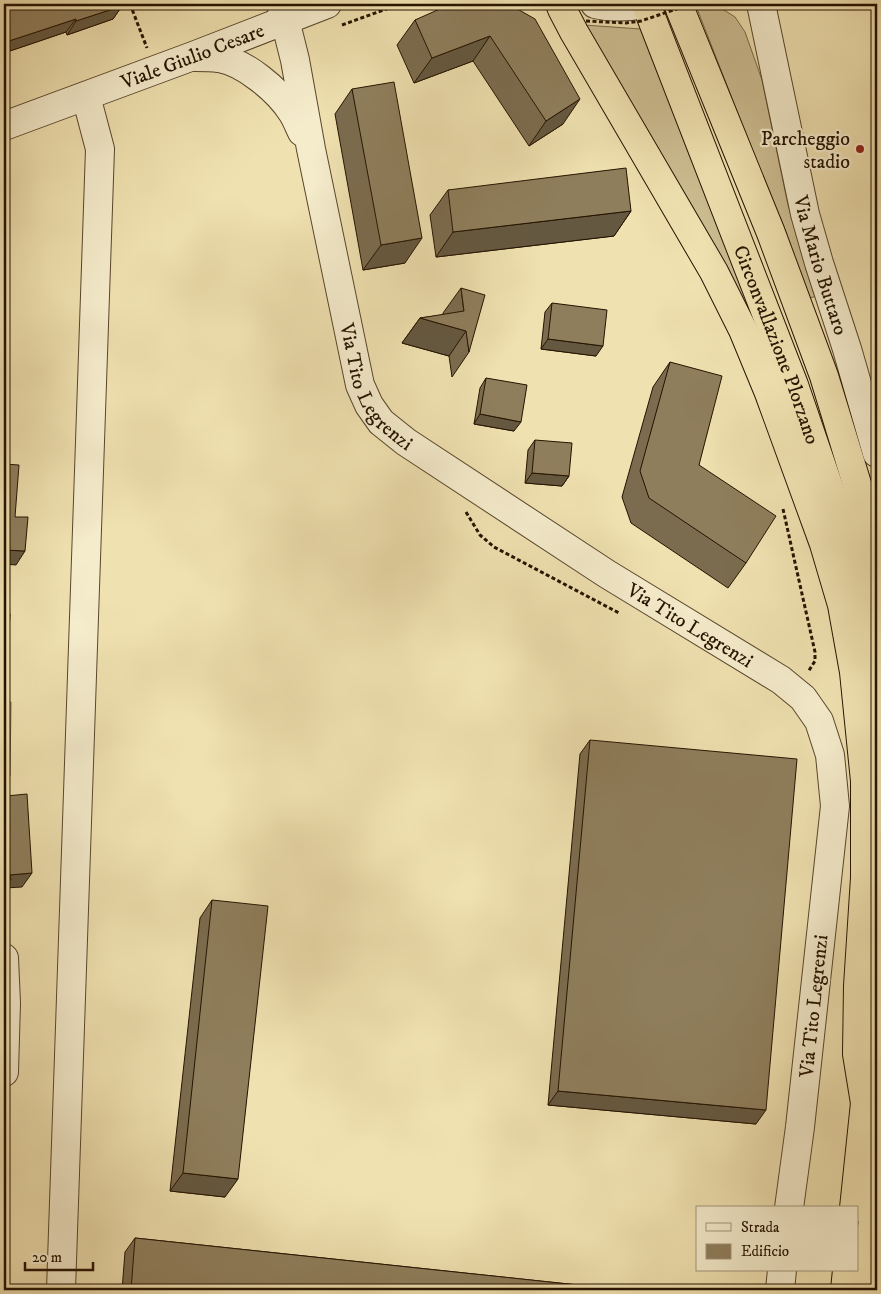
<svg xmlns="http://www.w3.org/2000/svg" width="881" height="1294" font-family="'IM FELL DW Pica',serif">
  <defs>
    <pattern id="park-tufts" width="24" height="20" patternUnits="userSpaceOnUse" patternTransform="scale(1.25)"><rect width="24" height="20" fill="#cdbe92"/><path d="M3 7l-1-3M5 7V3M7 7l1-3M15 17l-1-3M17 17v-4M19 17l1-3" fill="none" stroke="#b0a27c"/></pattern>
  </defs>
  <rect width="100%" height="100%" fill="#f0e1b0"/>
  <filter id="stains"><feTurbulence type="fractalNoise" baseFrequency=".004" numOctaves="4"/><feColorMatrix values="0 0 0 0 .2 0 0 0 0 .09 0 0 0 0 .02 0 0 0 .5 -.17"/></filter>
  <radialGradient id="worn" r=".72"><stop offset=".6" stop-color="#630" stop-opacity="0"/><stop offset="1" stop-color="#630" stop-opacity=".3"/></radialGradient>
  <g fill="#cdbe92" stroke="#796849">
    <polygon points="705,4 715,6 724,10 735,17 745,32 762,80 788,205 817,296 810,298 696,6"/>
    <polygon points="584,25 641,29 753,310 748,313"/>
  </g>
  <polygon fill="url(#park-tufts)" stroke="#796849" points="4,702 11,702 10,776 4,776"/>
  <g fill="none" stroke-linecap="round" stroke-linejoin="round">
    <defs>
      <g id="minor">
        <path id="s1" d="M 281,4 L 295,60 L 311,149 L 360,385 L 369,405 L 381,422 L 406,442 L 607,574 L 781,680 L 803,698 L 819,721 L 830,755 L 835,806 L 800,1127 L 789,1208"/>
        <path d="M 595,4 C 612,8 629,7 646,4"/>
        <path id="s2" d="M 761,4 L 805,214 L 819,263 L 847,349 L 877,453"/>
        <path d="M 195,57 C 203,57 211,57 219,58 C 244,62 278,90 292,112 C 296,118 299,126 302,132"/>
        <path id="s3" d="M 4,126 L 193,56 L 327,4"/>
        <polyline points="4,958 6,1003 4,1072"/>
        <polyline points="61,1290 100,149 86,96"/>
        <polyline points="780,1290 782,1270"/>
      </g>
      <g id="highway">
        <polyline points="560,4 562,9 574,32 714,272 743,330 769,393 824,544 842,605 854,672 865,781 865,878 858,986 857,1054 865,1103"/>
        <path id="s4" d="M 646,4 L 794,385 L 844,531 L 861,594 L 872,655 L 877,694"/>
        <polyline points="678,4 771,233 824,376 868,520 877,565"/>
        <polyline points="854,1208 865,1103 877,1013"/>
        <polyline points="845,1290 847,1270"/>
        <polyline points="865,1290 877,1183"/>
      </g>
    </defs>
    <use href="#minor" stroke="#58462c" stroke-width="30"/>
    <use href="#highway" stroke="#251300" stroke-width="30"/>
    <g stroke="#251300" stroke-width="3" stroke-dasharray="4 2.5" stroke-linecap="butt">
      <polyline points="130,4 147,48"/>
      <polyline points="719,4 724,5 724,4"/>
      <polyline points="873,4 877,13"/>
      <polyline points="342,25 400,4"/>
      <polyline points="783,509 815,652 815,661 808,672"/>
      <polyline points="466,512 480,535 494,547 619,613"/>
    </g>
    <use href="#minor" stroke="#f5eccc" stroke-width="28"/>
    <use href="#highway" stroke="#f0e1b0" stroke-width="28"/>
    <polyline stroke="#251300" stroke-width="3" stroke-dasharray="4 2.5" stroke-linecap="butt" points="586,21 626,23 641,21 691,4"/>
  </g>
  <g fill="#7b6c4f" stroke="#251300">
    <polygon points="4,4 122,6 113,19 67,35 66,32 4,53"/>
    <polygon points="503,4 563,124 529,146 473,61 414,83 397,45 415,20"/>
    <polygon points="352,89 405,263 363,270 335,114"/>
    <polygon points="448,190 631,211 614,236 436,257 430,215"/>
    <polygon points="461,288 469,352 452,377 449,356 402,343 420,318 443,315 443,313"/>
    <polygon points="552,303 596,356 541,349 545,312"/>
    <polygon points="670,362 699,465 746,563 728,588 631,523 622,497 653,387"/>
    <polygon points="486,378 514,431 474,424 480,388"/>
    <polygon points="535,440 569,476 562,486 525,483 528,450"/>
    <polygon points="590,740 756,1124 548,1105 580,754"/>
    <polygon points="212,900 225,1197 170,1191 200,918"/>
    <polygon points="135,1238 625,1290 122,1290 125,1252"/>
  </g>
  <g fill="#645840" stroke="#251300">
    <polygon points="122,6 113,19 67,35 76,21"/>
    <polygon points="76,19 66,32 4,53 4,48 9,41"/>
    <polygon points="490,36 473,61 414,83 432,58"/>
    <polygon points="580,99 563,124 529,146 546,121"/>
    <polygon points="631,211 614,236 436,257 453,232"/>
    <polygon points="422,238 405,263 363,270 381,245"/>
    <polygon points="420,318 466,331 449,356 402,343"/>
    <polygon points="548,339 603,346 596,356 541,349"/>
    <polygon points="480,414 521,422 514,431 474,424"/>
    <polygon points="532,473 569,476 562,486 525,483"/>
    <polygon points="4,550 25,551 16,565 4,564"/>
    <polygon points="4,647 8,647 4,654"/>
    <polygon points="32,873 22,887 5,888 4,890 4,881 10,875"/>
    <polygon points="558,1091 766,1110 756,1124 548,1105"/>
    <polygon points="183,1173 238,1179 225,1197 170,1191"/>
  </g>
  <g fill="#8f7e5c" stroke="#251300">
    <polygon points="4,4 121,4 122,6 76,21 76,19 9,41 4,26"/>
    <polygon points="451,4 503,4 514,7 535,19 580,99 546,121 490,36 432,58 415,20"/>
    <polygon points="394,82 422,238 381,245 352,89"/>
    <polygon points="626,168 631,211 453,232 448,190"/>
    <polygon points="461,288 485,295 469,352 466,331 420,318 464,311"/>
    <polygon points="552,303 607,310 603,346 548,339"/>
    <polygon points="670,362 722,376 699,465 776,516 746,563 649,498 640,471"/>
    <polygon points="486,378 527,385 521,422 480,414"/>
    <polygon points="535,440 572,443 569,476 532,473"/>
    <polygon points="4,464 19,465 15,517 28,517 25,551 4,550"/>
    <polygon points="4,613 10,614 8,647 4,647"/>
    <polygon points="590,740 797,759 766,1110 558,1091"/>
    <polygon points="4,786 6,786 6,796 27,794 32,873 10,875 11,880 4,881"/>
    <polygon points="212,900 268,906 238,1179 183,1173"/>
    <polygon points="135,1238 625,1290 131,1290"/>
  </g>
  <circle fill="#8f2418" stroke="#f5eccc" stroke-width="2" cx="860" cy="149" r="5"/>
  <g text-anchor="middle" stroke-width="4.5" stroke-linejoin="round" paint-order="stroke">
    <g font-size="20" fill="#251300" stroke="#f5eccc">
      <text dy="7" stroke="none"><textPath href="#s3" startOffset="201">Viale Giulio Cesare</textPath></text>
      <text dy="7" stroke="none"><textPath href="#s2" startOffset="268">Via Mario Buttaro</textPath></text>
      <text dy="7" stroke="none"><textPath href="#s4" startOffset="365">Circonvallazione Plorzano</textPath></text>
      <text dy="7" stroke="none"><textPath href="#s1" startOffset="398">Via Tito Legrenzi</textPath></text>
      <text dy="7" stroke="none"><textPath href="#s1" startOffset="802">Via Tito Legrenzi</textPath></text>
      <text transform="translate(813 1006) rotate(-84)" y="7">Via Tito Legrenzi</text>
    </g>
    <g font-size="20" fill="#251300" stroke="#f5eccc" text-anchor="end">
      <text x="850" y="145">Parcheggio<tspan x="850" dy="23">stadio</tspan></text>
    </g>
  </g>
  <rect width="881" height="1294" fill="none" stroke="#f0e1b0" stroke-width="20"/>
  <rect x="5" y="5" width="871" height="1284" fill="none" stroke="#251300" stroke-width="2.5"/>
  <rect x="10" y="10" width="861" height="1274" fill="none" stroke="#251300"/>
  <rect x="696" y="1206" width="162" height="65" fill="#f5eccc" stroke="#a2957a"/>
  <rect x="706" y="1223" width="25" height="8" fill="#f5eccc" stroke="#a2957a"/>
  <text x="741" y="1232" font-size="15" fill="#251300">Strada</text>
  <rect x="706" y="1244" width="25" height="15" fill="#8f7e5c" stroke="#a2957a"/>
  <text x="741" y="1256" font-size="15" fill="#251300">Edificio</text>
  <path d="M25 1262v8h68v-8" fill="none" stroke="#251300" stroke-width="2.5"/>
  <text x="32" y="1262" font-size="15" fill="#251300" stroke="#f5eccc" stroke-width="4" paint-order="stroke">20 m</text>
  <rect width="100%" height="100%" filter="url(#stains)"/>
  <rect width="100%" height="100%" fill="url(#worn)"/>
</svg>
